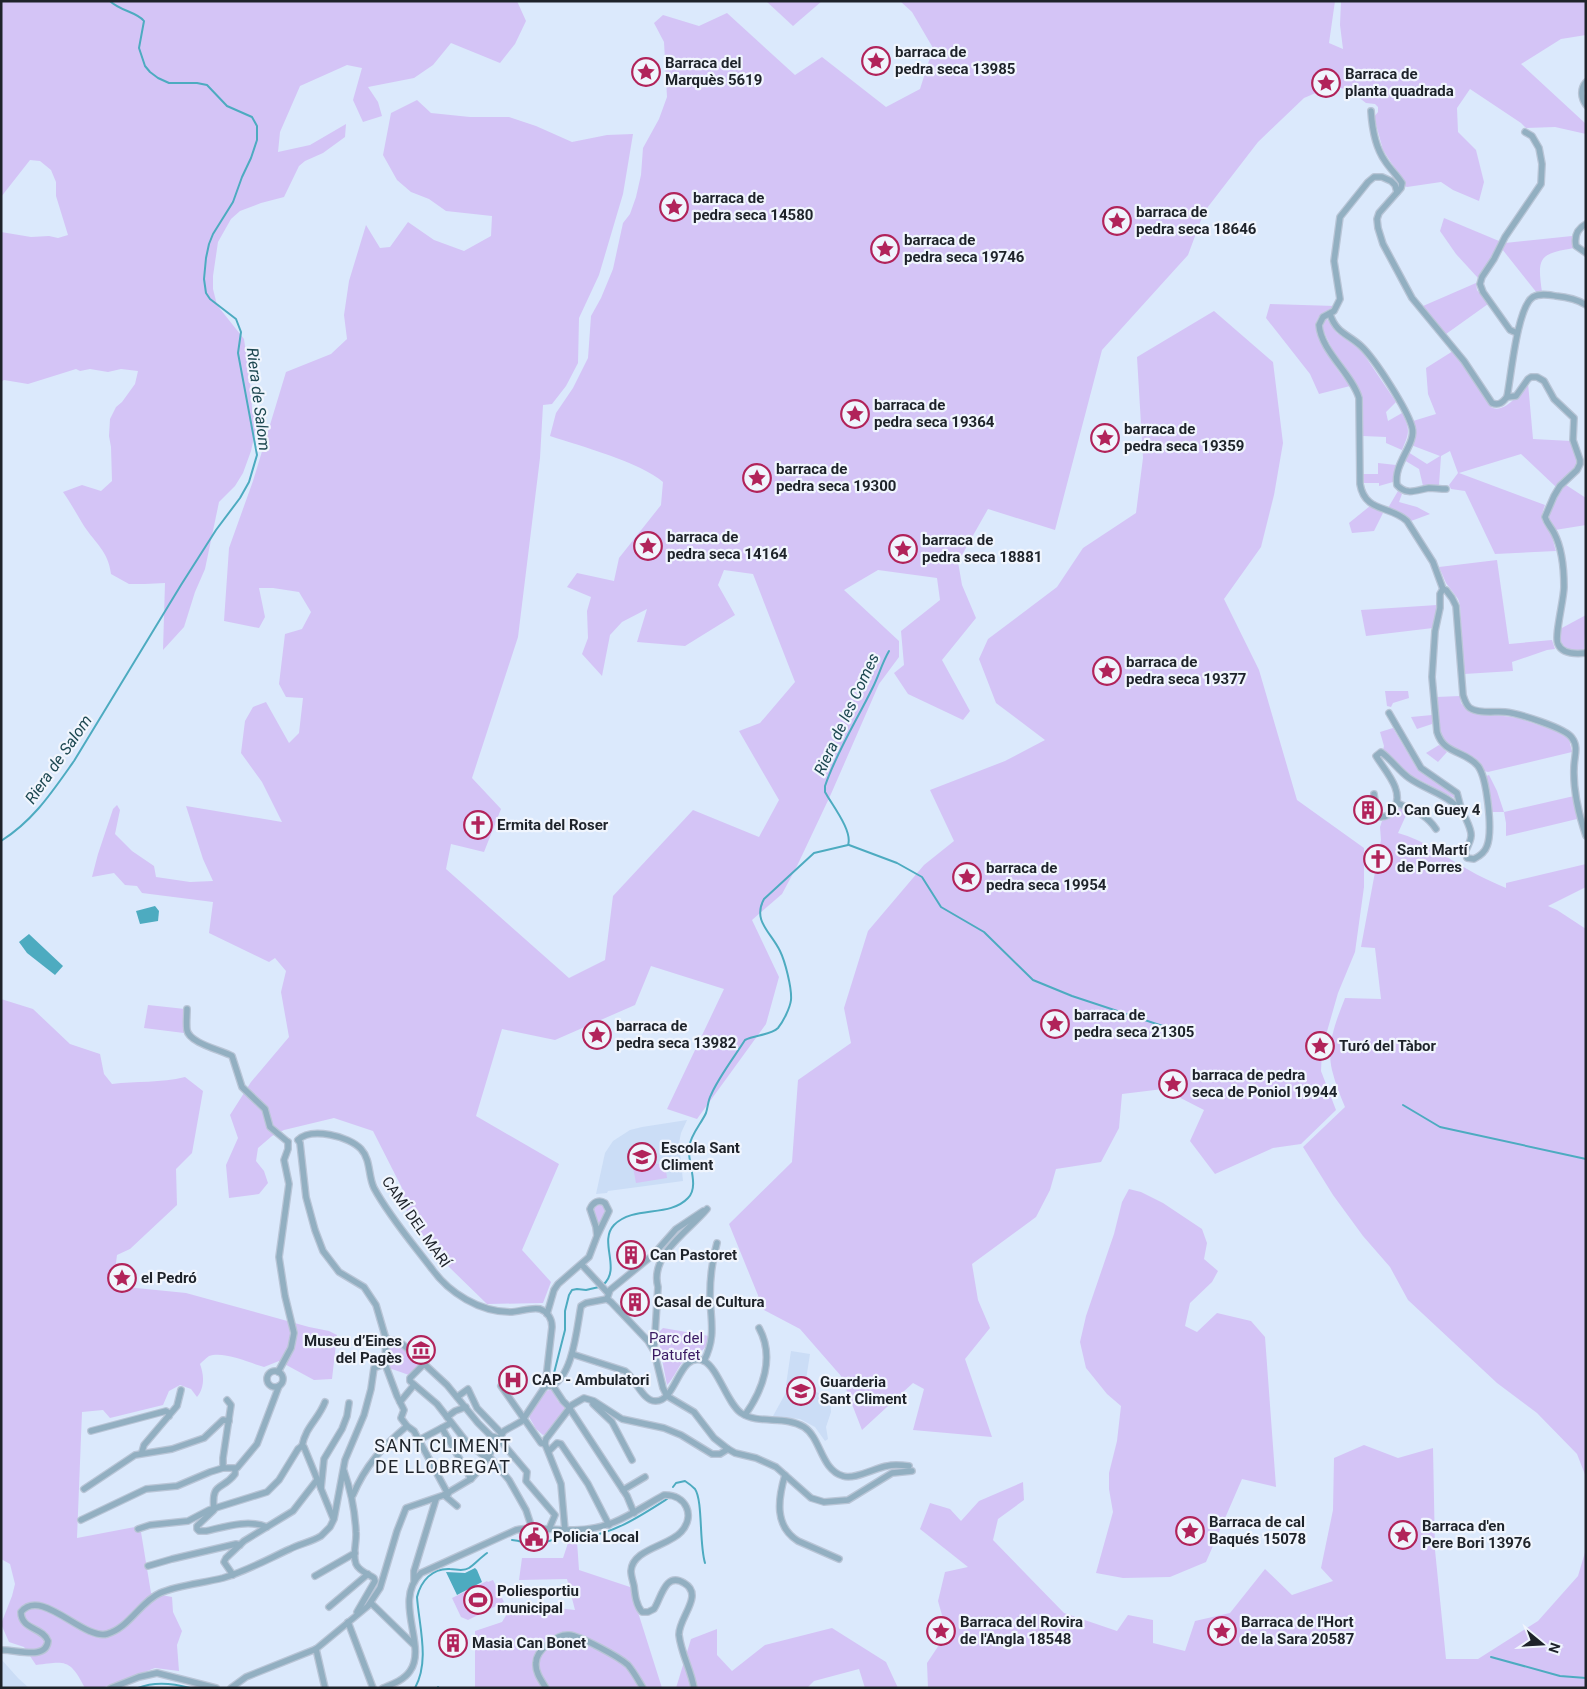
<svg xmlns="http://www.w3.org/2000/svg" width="1587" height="1689" font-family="Roboto,sans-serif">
  <rect width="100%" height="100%" fill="#dbe9fc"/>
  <g fill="#cbddf6">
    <polygon points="687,1120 681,1133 679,1143 683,1181 608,1191 607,1193 596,1194 605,1153 613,1141 630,1130 642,1127"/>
    <polygon points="791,1351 810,1354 805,1386 826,1397 830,1396 831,1412 826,1427 828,1439 825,1441 815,1427 800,1419 773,1416 789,1387 786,1385"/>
    <polygon points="1,1659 18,1678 29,1688 1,1688"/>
  </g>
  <g fill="#d4c4f6">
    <path d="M 1,1 L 517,1 L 526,21 L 515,44 L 500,63 L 451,43 L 433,65 L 414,78 L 368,87 L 378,102 L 382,116 L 363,122 L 353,100 L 362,68 L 347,65 L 300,86 L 280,132 L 278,152 L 310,145 L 346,124 L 345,137 L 323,153 L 305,161 L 299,166 L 284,197 L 261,203 L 240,211 L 231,219 L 218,242 L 213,276 L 213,289 L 217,305 L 244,339 L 251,390 L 252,408 L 258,419 L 251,451 L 243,473 L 235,486 L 219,502 L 205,569 L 195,592 L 184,627 L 163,650 L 165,583 L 145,584 L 129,584 L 111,574 C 108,551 96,544 84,526 C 77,515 71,503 63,492 L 82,485 L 101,491 L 112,481 L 111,447 L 109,436 L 110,419 L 116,407 L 122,402 L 135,384 L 138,371 L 121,369 L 108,372 L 90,369 L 80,371 L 76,369 L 28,384 L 4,380 L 1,382 L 1,232 L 31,237 L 49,236 L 58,238 L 68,235 L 56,196 L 56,182 L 51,170 L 40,161 L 30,160 L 1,197 Z"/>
    <polygon points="766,1 822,1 793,26"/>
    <path d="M 900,1 L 1335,1 L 1329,43 L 1343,49 L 1340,25 L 1341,1 L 1586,1 L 1586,35 L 1561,39 L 1521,64 L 1586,124 L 1586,134 L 1555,127 L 1526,128 L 1521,123 L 1470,89 L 1457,108 L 1458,132 L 1476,150 L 1484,182 L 1479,201 L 1453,190 L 1441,182 L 1407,187 L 1404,186 L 1401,178 L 1383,150 L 1374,117 L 1378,112 L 1378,107 L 1375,104 L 1366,103 L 1349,90 L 1332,86 L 1304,98 L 1258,142 L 1204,212 L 1188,255 L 1102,350 L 1055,530 L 988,509 L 958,562 L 962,585 L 976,618 L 942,660 L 970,711 L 963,720 L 908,694 L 894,673 L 904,665 L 901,631 L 940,600 L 937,578 L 878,570 L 844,590 L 899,641 L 899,657 L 879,684 L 831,794 L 797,866 L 782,894 L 752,920 L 779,977 L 766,1024 L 697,1119 L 667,1109 L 724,989 L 651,966 L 635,1005 L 555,1040 L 502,1029 L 476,1116 L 559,1164 L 522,1250 L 551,1282 L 543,1303 L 487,1304 L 448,1266 L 408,1217 L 402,1188 L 373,1131 L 334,1118 L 284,1130 L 272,1136 L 258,1148 L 256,1161 L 264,1171 L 268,1183 L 259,1194 L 229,1198 L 226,1165 L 238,1138 L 230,1115 L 251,1082 L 289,1037 L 281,992 L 286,971 L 275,958 L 269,962 L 209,933 L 213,902 L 142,893 L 137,886 L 125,885 L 114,873 L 92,877 L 98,854 L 113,809 L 117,805 L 120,810 L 115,834 L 132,851 L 154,866 L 156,877 L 190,882 L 213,881 L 203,859 L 186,806 L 282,822 L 262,782 L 241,753 L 245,721 L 253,707 L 266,702 L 289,743 L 299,733 L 303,698 L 286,697 L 279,684 L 285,634 L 302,629 L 311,612 L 299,592 L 273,588 L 259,588 L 265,617 L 259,628 L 224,621 L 229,548 L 253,481 L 286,372 L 331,354 L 347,339 L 344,315 L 349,281 L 366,225 L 380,248 L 390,247 L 408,222 L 434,240 L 464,251 L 491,236 L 492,216 L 446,211 L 429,199 L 411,192 L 397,180 L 383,155 L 391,113 L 417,100 L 431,113 L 470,117 L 509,117 L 536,126 L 572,142 L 607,135 L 633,134 L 623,194 L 599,275 L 579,318 L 578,363 L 566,386 L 552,404 L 543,405 L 540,458 L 518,637 L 472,778 L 501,809 L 484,852 L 451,844 L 446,869 L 569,978 L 605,960 L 613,896 L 693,810 L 759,837 L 779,800 L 739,731 L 760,723 L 795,682 L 753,574 L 724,570 L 718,585 L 735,615 L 685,646 L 637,642 L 647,609 L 622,622 L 610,635 L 602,676 L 582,654 L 588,638 L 587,611 L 591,597 L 567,587 L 577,573 L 614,581 L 619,558 L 661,505 L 663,482 C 640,462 580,446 550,436 L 556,413 L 573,388 L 588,358 L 591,316 L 601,298 L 613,269 L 623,223 L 630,214 L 636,197 L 641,175 L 643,148 L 659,119 L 667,97 L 664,42 L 654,23 L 663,15 L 699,26 L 727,13 L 795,75 L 822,57 L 886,107 L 920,89 L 933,48 L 912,12 Z"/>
    <polygon points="1444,218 1499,241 1492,257 1478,278 1456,254 1440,231"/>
    <path d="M 1572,236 L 1572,241 L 1574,248 C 1539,254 1537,257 1542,292 L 1537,293 L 1502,249 L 1505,243 Z"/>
    <polygon points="1476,283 1477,290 1488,304 1446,334 1423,306"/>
    <path d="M 1270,304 L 1335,306 C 1329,310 1320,313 1317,320 C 1310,335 1341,374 1350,386 L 1319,394 L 1310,374 L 1266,318 Z"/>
    <polygon points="1214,311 1273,362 1283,443 1274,495 1261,547 1224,599 1259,670 1297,800 1364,848 1364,887 1355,952 1338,993 1322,1049 1321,1071 1336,1110 1301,1144 1273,1148 1215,1174 1190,1141 1204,1110 1163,1089 1122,1094 1119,1128 1101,1162 1056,1169 1050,1190 1036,1217 972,1264 978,1300 990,1328 965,1359 992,1437 913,1430 924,1389 913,1383 862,1430 841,1376 800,1329 764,1310 729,1224 792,1162 798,1080 851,1043 844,1008 868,931 924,865 954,841 930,790 1005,761 1045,740 996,703 979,659 988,639 1057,587 1083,548 1136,513 1143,458 1137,357"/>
    <path d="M 1327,319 L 1337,333 L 1361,350 L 1396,402 L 1386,412 L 1388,421 L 1402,413 C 1411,430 1409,434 1402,450 L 1386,443 L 1386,437 L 1363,436 L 1362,398 L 1356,383 L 1333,351 L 1322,328 L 1325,320 Z"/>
    <path d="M 1453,351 L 1491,407 C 1503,415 1521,393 1528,383 L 1533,439 L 1571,441 C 1572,447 1576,452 1577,457 C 1580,468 1562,480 1556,487 L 1521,454 L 1459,473 L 1545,505 C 1540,519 1541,520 1549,531 C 1553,537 1554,545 1556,551 L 1495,554 L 1465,491 L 1451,489 L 1449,485 L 1458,473 L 1450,451 L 1441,456 L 1439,485 L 1423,486 L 1419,469 L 1404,460 L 1408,452 L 1427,464 L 1440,456 L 1411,445 L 1415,433 L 1413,421 L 1436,414 L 1428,394 L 1426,368 Z"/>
    <polygon points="1378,463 1396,465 1393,482 1379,486 1379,483 1363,483 1363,474 1378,474"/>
    <polygon points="1566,485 1586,498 1586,525 1555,530 1547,518 1557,495"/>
    <polygon points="1398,491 1402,494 1399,502 1417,507 1430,514 1411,521 1403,514 1388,508"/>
    <polygon points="1370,506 1383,513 1374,531 1352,533 1349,523"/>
    <polygon points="1497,560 1509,644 1552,640 1555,649 1547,650 1512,662 1513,671 1464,674 1460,605 1458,599 1446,583 1439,567"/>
    <polygon points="1437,605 1433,628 1366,636 1361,610"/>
    <path d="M 1586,615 L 1584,650 C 1567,650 1559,650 1560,629 Z"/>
    <polygon points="1385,691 1408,691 1409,698 1393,703 1391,707 1387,706"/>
    <path d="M 1460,696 L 1461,703 L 1468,711 L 1518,718 L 1556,731 L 1569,739 L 1572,752 L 1488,772 L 1484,771 C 1474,752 1445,752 1440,733 C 1437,722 1437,709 1436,697 Z"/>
    <polygon points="1432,715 1432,724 1417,729 1411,717"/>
    <polygon points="1393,728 1418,770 1452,793 1456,799 1410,775 1383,750 1384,746 1380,732"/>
    <polygon points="1439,745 1447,752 1438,762 1426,753"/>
    <polygon points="1489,775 1497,791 1504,812 1574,796 1577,819 1506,836 1506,823 1504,812 1491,812 1486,776"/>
    <path d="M 1398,807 L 1408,811 L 1398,833 C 1424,840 1444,856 1467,869 C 1480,877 1493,882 1506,888 L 1506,883 L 1586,864 L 1586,887 L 1548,906 L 1557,910 L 1586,929 L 1586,1477 L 1577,1454 L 1537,1413 L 1497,1383 L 1408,1300 L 1390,1267 L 1363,1236 L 1333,1195 L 1303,1147 L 1345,1107 C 1340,1095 1335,1083 1332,1070 C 1326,1045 1336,1021 1345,998 L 1381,999 L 1375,948 L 1361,947 L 1381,840 L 1380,827 L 1382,821 L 1389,818 Z"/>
    <path d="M 1,999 L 33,1009 L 70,1044 L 100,1054 L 104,1074 L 112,1084 C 136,1081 161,1083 185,1077 L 203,1091 L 192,1153 L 176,1169 L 177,1205 L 130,1249 L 117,1255 L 115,1271 L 116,1286 L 186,1293 L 309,1327 L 329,1331 L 337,1335 L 332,1379 L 314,1380 L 279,1361 L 264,1367 C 250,1363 224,1351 209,1356 C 206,1358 203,1361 200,1364 C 204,1375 205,1387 197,1397 L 191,1389 L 180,1385 L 169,1391 L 163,1405 L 110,1418 L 103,1410 L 82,1412 L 77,1538 L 140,1526 L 151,1593 L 172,1597 L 173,1612 L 182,1631 L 177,1645 L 179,1671 L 155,1668 L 102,1688 L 85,1688 C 70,1659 66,1661 36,1665 L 24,1647 L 9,1642 L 1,1624 L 12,1596 L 15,1584 L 10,1564 L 1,1559 Z"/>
    <polygon points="148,1005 185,1009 184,1033 144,1028"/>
    <polygon points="665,1163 667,1178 636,1183 633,1167"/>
    <polygon points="1129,1189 1141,1192 1163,1203 1202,1229 1207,1243 1204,1259 1218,1271 1212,1282 1190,1303 1185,1326 1197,1332 1217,1313 1251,1321 1265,1337 1276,1487 1242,1479 1206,1562 1170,1577 1123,1578 1096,1573 1113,1512 1109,1489 1109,1473 1117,1441 1121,1406 1107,1394 1086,1368 1080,1342 1086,1316 1114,1234 1122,1202"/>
    <polygon points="597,1203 604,1204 607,1210 599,1227 597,1227 592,1209"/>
    <path d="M 663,1328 L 709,1336 C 705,1359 692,1350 681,1364 C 676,1371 673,1379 667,1385 L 660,1349 L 659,1332 Z"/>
    <polygon points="392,1343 398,1344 420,1364 409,1375 389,1368 389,1347"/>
    <polygon points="552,1389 558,1401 566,1408 546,1434 543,1435 536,1429 528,1415 544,1392"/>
    <polygon points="1364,1445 1398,1458 1433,1448 1435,1550 1446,1659 1478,1659 1538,1621 1578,1576 1586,1549 1586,1688 928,1688 927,1663 947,1633 938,1601 945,1572 968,1567 920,1529 930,1503 950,1509 961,1521 979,1501 1023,1482 1024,1500 998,1519 993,1540 1064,1613 1117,1631 1128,1615 1153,1620 1153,1643 1185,1651 1195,1621 1230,1613 1265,1569 1292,1595 1333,1581 1321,1568 1333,1510 1334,1458"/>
    <polygon points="570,1537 577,1541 579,1570 630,1587 662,1688 475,1688 475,1631 502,1622 514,1603 575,1610 567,1579 519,1580 522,1558 563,1558"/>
    <polygon points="493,1580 504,1602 468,1620 461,1617 452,1598 487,1581 488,1582"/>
    <polygon points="832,1628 886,1662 898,1688 865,1688 859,1669 814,1681 807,1688 676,1688 691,1639 717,1629 717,1655 732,1671 765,1645"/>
  </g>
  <g fill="#4dabc0">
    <polygon points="155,906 159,911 158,921 140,924 136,911"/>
    <polygon points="29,934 63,966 55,975 27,953 19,942"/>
    <polygon points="475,1568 477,1570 482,1582 457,1595 446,1572 465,1573"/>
  </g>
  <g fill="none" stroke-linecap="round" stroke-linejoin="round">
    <g stroke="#4dabc0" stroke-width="2">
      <path d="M 1,841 C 34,820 52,792 74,761 L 181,585 L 216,530 L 240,498 L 249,482 L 257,455 L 238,353 L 241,332 L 236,319 L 210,299 L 206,293 L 204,279 L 206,258 L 209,244 L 213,234 L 233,202 L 242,177 L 251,158 L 257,140 L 257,126 L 252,117 L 227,106 L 207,85 L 197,83 L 169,83 L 158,78 L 150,72 L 145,66 L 139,48 L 144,21 C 137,12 120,11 110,1"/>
      <polyline points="849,845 897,863 922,877 941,907 984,932 1033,980 1072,996 1187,1034"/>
      <polyline points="1403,1105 1440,1127 1586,1159"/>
      <path d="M 603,1285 C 622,1269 598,1242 614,1225 C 634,1205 669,1218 688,1198 C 700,1186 687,1162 689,1147 C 691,1134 701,1124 706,1113 C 708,1107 708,1100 711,1095 C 718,1078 735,1056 745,1040 C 755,1035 771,1035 778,1028 C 783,1022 790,1008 791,1000 C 792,988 785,961 780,951 C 771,932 752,921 764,899 L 814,853 L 848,845 C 853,831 832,805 825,792 L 825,786 C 837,751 857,720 873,687 C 879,675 882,663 889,651"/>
      <polyline points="553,1377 565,1330 565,1311 569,1295 572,1290 577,1289 586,1290 599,1287"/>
      <path d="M 673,1487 L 676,1483 L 685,1481 C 688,1483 692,1486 695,1489 C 703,1501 699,1543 705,1563"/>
      <path d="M 512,1540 C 521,1540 524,1544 531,1545 C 540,1545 547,1541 557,1539 C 564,1537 572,1539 580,1538 C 613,1534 639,1517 667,1499"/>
      <polyline points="1491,1657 1560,1676 1586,1678"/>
      <polyline points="438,1687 439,1688"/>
      <path d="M 138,1688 C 155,1681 172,1683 190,1688"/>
      <path d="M 415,1688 C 430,1661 419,1626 417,1597 C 421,1581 432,1568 450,1569 C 456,1569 463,1572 469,1568 C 474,1565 481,1557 487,1553"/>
    </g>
    <defs>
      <g id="minor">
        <path d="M 1586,82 C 1580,89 1581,98 1586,105"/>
        <path d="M 1371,111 C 1372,127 1375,147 1385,161 C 1390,169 1397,175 1402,183 L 1401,188 L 1379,213 L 1377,219 L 1378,228 L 1383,244 L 1412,298 L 1464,361 L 1492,403 C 1499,406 1503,402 1507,397 C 1511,377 1517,307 1533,297 C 1540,293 1549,295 1556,296 C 1567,297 1577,299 1586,305"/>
        <path d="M 1397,192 L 1395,185 L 1391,181 L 1382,177 L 1374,177 L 1368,182 L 1340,217 L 1334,261 L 1340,299 L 1334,311 L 1323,317 L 1319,325 C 1321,351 1352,374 1359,398 L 1360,484 C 1365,513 1390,505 1407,521 L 1433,562 L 1443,589 L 1446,590 L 1452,598 L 1456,606 L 1463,695 C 1465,701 1466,705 1470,708 C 1479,714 1495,711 1505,712 C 1517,713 1566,728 1572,738 C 1579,747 1574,757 1574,768 C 1573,790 1579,815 1586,836"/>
        <path d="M 1586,224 C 1577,229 1574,236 1576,246 L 1586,253"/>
        <path d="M 1330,314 C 1336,333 1348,334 1361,346 C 1375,359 1407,409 1412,427 C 1417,444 1393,463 1397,485 C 1407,496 1416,490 1429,488 C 1434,488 1440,489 1446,489"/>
        <polyline points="1517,333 1510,330 1483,292 1480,284 1482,277 1494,259 1505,237 1541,184 1542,164 1539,148 1532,136 1525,132"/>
        <path d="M 1507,397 L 1516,396 L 1528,379 L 1531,377 L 1537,377 L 1544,381 L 1554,399 L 1574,418 L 1573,440 L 1580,460 L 1580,464 L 1577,470 L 1560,486 L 1554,496 L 1545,517 C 1547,524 1551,527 1554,533 C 1562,548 1564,570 1564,587 C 1564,599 1554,637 1558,644 C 1562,654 1577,654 1586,653"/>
        <polyline points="1389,713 1421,768 1457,793 1462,812"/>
        <path d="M 1374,794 L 1377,814 L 1381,817 C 1387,817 1390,814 1394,809 C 1405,791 1385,771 1376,756 L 1381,752 C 1391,759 1399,771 1409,778 C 1429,792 1455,796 1466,819 C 1473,834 1473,837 1465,852 L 1467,858 L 1474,859 C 1480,856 1485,852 1487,846 C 1493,831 1487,778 1478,766 C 1465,750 1444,755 1437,732 L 1432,677 L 1435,631 L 1440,608 L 1440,594 L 1443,589"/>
        <path d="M 1397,803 C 1413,810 1426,814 1436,829"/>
        <path d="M 187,1009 C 187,1016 186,1024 187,1030 C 189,1043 221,1050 232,1056 L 242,1087 L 265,1109 L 270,1127 L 288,1142"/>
        <path d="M 298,1140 C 311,1127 349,1136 361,1149 C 371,1160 368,1176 374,1188 C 389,1216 413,1244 432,1269 C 449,1293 480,1312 510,1312 C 519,1312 531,1307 540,1309 C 548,1312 552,1319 552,1327 L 546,1379 L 548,1385"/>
        <polyline points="298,1140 300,1143 306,1197 315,1230 323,1251 339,1272 364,1287 376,1305 386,1339 385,1364 397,1396 404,1410 401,1418 407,1426 414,1431 448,1494"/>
        <polyline points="582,1265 608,1293"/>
        <polyline points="607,1299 611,1302 648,1341 654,1351 663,1388 667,1396 694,1412 714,1438 728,1449 735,1453 756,1458 776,1467 811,1498 824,1502 848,1500 892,1473 912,1471"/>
        <polyline points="607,1299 610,1290 653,1255 676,1229 703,1211"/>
        <path d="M 547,1314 L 554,1290 L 558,1284 L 589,1257 L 597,1236 L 609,1211 L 605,1203 C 599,1199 593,1202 590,1209 L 596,1227 L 597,1236"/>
        <polyline points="386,1339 400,1342 408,1349 447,1385 478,1423 491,1436 498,1438"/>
        <path d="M 654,1350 L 658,1287 C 649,1255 690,1230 707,1209"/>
        <path d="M 572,1354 L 625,1371 C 635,1378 643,1402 656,1401 C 677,1401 679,1350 704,1361 C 718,1368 727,1403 741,1413 C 759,1425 785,1415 804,1427 C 821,1438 821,1470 843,1476 C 854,1480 875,1468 887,1466 C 894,1464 902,1465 909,1466"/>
        <path d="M 704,1361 C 716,1337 711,1322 710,1297 C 710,1279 712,1260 717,1243"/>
        <polyline points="424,1364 410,1378 410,1381 437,1404 465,1440 487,1459"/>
        <circle cx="275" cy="1379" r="8"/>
        <polyline points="278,1372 291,1348 294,1333 285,1296 279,1257 289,1184 284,1160 288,1149 288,1142"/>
        <polyline points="501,1386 541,1443 545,1444 561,1484 565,1530"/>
        <path d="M 550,1386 C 573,1379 577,1326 581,1306 L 586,1303 L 607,1299"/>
        <polyline points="553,1386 563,1401 568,1406 627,1496 634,1513"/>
        <polyline points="457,1397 468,1389 477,1408 502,1434"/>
        <polyline points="400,1402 414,1385"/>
        <polyline points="593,1404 612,1422 632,1460"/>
        <path d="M 745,1415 C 763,1390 775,1357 759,1328"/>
        <polyline points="447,1417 455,1411 466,1407"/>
        <polyline points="442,1428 471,1479"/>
        <polyline points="91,1431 166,1411 169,1413 169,1416"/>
        <polyline points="498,1438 527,1472 526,1481 555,1515 549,1529"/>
        <polyline points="419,1440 451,1423"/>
        <polyline points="545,1444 546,1439 572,1405 584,1398 594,1401 622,1419 664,1428 681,1435 712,1454 720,1454 728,1449"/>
        <path d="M 302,1446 C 306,1426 318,1420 325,1402"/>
        <polyline points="549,1451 557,1443 561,1444 588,1484 609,1525"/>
        <polyline points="142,1452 144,1445 177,1406 181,1390"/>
        <polyline points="489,1456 509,1480 526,1510 532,1528"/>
        <polyline points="223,1468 223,1458 231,1405 227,1400"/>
        <path d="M 235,1469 L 235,1474 C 222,1491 211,1481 214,1510 L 197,1526 L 197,1529 L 199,1531 L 206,1531 C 224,1527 248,1519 267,1527"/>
        <path d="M 344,1471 C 351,1491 355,1511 356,1532 C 357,1543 352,1554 356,1564 C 359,1571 368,1574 374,1578 L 375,1581 L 357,1612"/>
        <path d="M 785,1475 C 778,1499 774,1526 798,1541 L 839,1559"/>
        <polyline points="321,1488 324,1459 342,1429 347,1416 349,1403"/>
        <polyline points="84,1489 135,1455 172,1449 204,1438 223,1420 229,1421"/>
        <polyline points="623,1490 645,1477"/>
        <path d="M 353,1495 C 365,1466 383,1446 407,1426"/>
        <polyline points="444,1495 457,1506"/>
        <polyline points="81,1520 146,1489 177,1486 210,1472 223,1468 237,1468 257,1444 279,1386"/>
        <polyline points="138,1529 150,1525 188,1521 209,1510 267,1492 279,1480 298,1449 302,1446 304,1447 333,1518"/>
        <polyline points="148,1566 172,1559 236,1544 240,1545"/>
        <polyline points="233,1575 224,1562 226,1558 244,1541 293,1511 317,1480"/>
        <polyline points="315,1576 355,1553"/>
        <polyline points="414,1580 414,1571 436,1499"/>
        <polyline points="371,1603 414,1645"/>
        <polyline points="329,1607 368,1574"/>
        <polyline points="348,1622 373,1688"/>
        <polyline points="316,1649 325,1688"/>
        <path d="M 1,1650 C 15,1649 46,1661 48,1641 C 43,1627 21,1630 21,1612 C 41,1587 83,1640 107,1634 C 129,1628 140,1602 160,1593 C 178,1585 204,1583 223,1578 C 247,1571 268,1559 290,1549 C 300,1544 311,1542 321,1536 L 330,1527 L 334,1519 L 345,1460 L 364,1415 L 371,1389 L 374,1368 L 385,1364"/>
        <polyline points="111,1688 139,1677 157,1673 216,1688"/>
        <polyline points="231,1688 246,1677 316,1649 368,1606 380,1588 397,1531 406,1508 444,1495 471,1479 481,1468 504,1431 522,1421 544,1388 548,1385"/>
        <path d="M 383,1688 C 393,1684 404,1680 410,1671 C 428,1646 392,1601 421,1573 L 516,1530 C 535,1526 555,1531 574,1530 C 612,1530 633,1512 664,1495 C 686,1494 696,1516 681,1532 C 669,1546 632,1549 631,1571 C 631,1576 633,1581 634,1586 C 635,1595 636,1605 642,1612 L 648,1612 L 654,1609 C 661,1599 665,1571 684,1583 C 705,1595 678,1618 679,1635 C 681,1653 691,1670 694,1688"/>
        <path d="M 546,1688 C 541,1680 535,1672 536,1663 C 536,1650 557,1634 569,1635 C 581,1636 619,1657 628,1665 C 634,1672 638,1680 643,1688"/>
      </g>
    </defs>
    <use href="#minor" stroke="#b9c5d6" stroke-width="8"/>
    <use href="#minor" stroke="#92afc1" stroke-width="5.5"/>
  </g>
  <defs>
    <symbol id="sight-ring" viewBox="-11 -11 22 22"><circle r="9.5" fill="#f0f5fd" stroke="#b1235a" stroke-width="1.5"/><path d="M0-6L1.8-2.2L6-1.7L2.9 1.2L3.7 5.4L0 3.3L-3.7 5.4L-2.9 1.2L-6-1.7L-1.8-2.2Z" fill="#b1235a"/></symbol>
    <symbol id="building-ring" viewBox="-11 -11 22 22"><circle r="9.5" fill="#f0f5fd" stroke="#b1235a" stroke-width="1.5"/><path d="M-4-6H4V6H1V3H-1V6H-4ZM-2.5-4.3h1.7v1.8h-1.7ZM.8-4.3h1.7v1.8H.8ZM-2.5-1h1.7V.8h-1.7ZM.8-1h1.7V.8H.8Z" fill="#b1235a"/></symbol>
    <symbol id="church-ring" viewBox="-11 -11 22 22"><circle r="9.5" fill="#f0f5fd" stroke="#b1235a" stroke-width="1.5"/><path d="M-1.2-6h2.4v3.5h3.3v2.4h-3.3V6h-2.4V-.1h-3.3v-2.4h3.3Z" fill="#b1235a"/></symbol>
    <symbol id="school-ring" viewBox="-11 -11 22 22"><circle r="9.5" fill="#f0f5fd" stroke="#b1235a" stroke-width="1.5"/><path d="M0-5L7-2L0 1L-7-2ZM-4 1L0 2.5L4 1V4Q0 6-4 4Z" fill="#b1235a"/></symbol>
    <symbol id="museum-ring" viewBox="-11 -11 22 22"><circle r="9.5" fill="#f0f5fd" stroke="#b1235a" stroke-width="1.5"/><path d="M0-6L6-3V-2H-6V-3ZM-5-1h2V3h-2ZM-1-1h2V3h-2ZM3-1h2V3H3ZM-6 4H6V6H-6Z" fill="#b1235a"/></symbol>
    <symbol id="hospital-ring" viewBox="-11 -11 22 22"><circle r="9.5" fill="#f0f5fd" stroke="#b1235a" stroke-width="1.5"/><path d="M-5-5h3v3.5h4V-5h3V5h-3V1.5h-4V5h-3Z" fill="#b1235a"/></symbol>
    <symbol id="civic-ring" viewBox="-11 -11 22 22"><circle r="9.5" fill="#f0f5fd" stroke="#b1235a" stroke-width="1.5"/><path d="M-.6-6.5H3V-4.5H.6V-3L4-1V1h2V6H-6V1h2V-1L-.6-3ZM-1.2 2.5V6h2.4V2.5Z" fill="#b1235a"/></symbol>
    <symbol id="stadium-ring" viewBox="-11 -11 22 22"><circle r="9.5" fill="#f0f5fd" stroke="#b1235a" stroke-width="1.5"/><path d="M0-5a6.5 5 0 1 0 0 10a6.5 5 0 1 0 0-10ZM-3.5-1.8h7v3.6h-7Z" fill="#b1235a"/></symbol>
  </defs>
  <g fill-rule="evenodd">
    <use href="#sight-ring" x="860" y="45" width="32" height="32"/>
    <use href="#sight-ring" x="630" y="56" width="32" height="32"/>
    <use href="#sight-ring" x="1310" y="67" width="32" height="32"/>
    <use href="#sight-ring" x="658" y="191" width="32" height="32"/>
    <use href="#sight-ring" x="1101" y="205" width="32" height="32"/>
    <use href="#sight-ring" x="869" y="233" width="32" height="32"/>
    <use href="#sight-ring" x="839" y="398" width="32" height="32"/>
    <use href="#sight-ring" x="1089" y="422" width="32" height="32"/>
    <use href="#sight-ring" x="741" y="462" width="32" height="32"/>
    <use href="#sight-ring" x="632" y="530" width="32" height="32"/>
    <use href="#sight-ring" x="887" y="533" width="32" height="32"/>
    <use href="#sight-ring" x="1091" y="655" width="32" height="32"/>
    <use href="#building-ring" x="1352" y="794" width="32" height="32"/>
    <use href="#church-ring" x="462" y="809" width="32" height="32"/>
    <use href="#church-ring" x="1362" y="843" width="32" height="32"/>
    <use href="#sight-ring" x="951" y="861" width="32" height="32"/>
    <use href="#sight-ring" x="1039" y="1008" width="32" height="32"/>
    <use href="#sight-ring" x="581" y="1019" width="32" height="32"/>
    <use href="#sight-ring" x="1304" y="1030" width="32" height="32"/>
    <use href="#sight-ring" x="1157" y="1068" width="32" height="32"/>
    <use href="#school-ring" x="626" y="1141" width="32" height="32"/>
    <use href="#building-ring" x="615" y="1239" width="32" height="32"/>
    <use href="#sight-ring" x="106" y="1262" width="32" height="32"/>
    <use href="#building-ring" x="619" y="1286" width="32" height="32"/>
    <use href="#museum-ring" x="405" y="1334" width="32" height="32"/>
    <use href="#hospital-ring" x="497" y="1364" width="32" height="32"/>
    <use href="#school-ring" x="785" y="1375" width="32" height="32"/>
    <use href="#sight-ring" x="1174" y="1515" width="32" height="32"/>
    <use href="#sight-ring" x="1387" y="1519" width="32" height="32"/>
    <use href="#civic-ring" x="518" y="1521" width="32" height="32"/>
    <use href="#stadium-ring" x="462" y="1584" width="32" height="32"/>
    <use href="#sight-ring" x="925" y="1615" width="32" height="32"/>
    <use href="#sight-ring" x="1206" y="1615" width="32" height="32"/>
    <use href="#building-ring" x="437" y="1627" width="32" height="32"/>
  </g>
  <g text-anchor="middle" stroke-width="4.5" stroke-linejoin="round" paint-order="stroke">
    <g font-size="15" font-weight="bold" fill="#1e232a" stroke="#f0f5fd" text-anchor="start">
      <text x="895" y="57">barraca de<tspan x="895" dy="17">pedra seca 13985</tspan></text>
      <text x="665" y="68">Barraca del<tspan x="665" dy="17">Marquès 5619</tspan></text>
      <text x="1345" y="79">Barraca de<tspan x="1345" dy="17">planta quadrada</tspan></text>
      <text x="693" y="203">barraca de<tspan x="693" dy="17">pedra seca 14580</tspan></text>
      <text x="1136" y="217">barraca de<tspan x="1136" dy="17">pedra seca 18646</tspan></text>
      <text x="904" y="245">barraca de<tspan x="904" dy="17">pedra seca 19746</tspan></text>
      <text x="874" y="410">barraca de<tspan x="874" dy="17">pedra seca 19364</tspan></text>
      <text x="1124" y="434">barraca de<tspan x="1124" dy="17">pedra seca 19359</tspan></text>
      <text x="776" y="474">barraca de<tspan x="776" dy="17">pedra seca 19300</tspan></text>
      <text x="667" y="542">barraca de<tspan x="667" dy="17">pedra seca 14164</tspan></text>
      <text x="922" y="545">barraca de<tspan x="922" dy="17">pedra seca 18881</tspan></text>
      <text x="1126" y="667">barraca de<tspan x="1126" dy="17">pedra seca 19377</tspan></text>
      <text x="1387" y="815">D. Can Guey 4</text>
      <text x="497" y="830">Ermita del Roser</text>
      <text x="1397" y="855">Sant Martí<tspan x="1397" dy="17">de Porres</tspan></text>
      <text x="986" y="873">barraca de<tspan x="986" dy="17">pedra seca 19954</tspan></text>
      <text x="1074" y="1020">barraca de<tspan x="1074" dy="17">pedra seca 21305</tspan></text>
      <text x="616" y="1031">barraca de<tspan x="616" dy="17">pedra seca 13982</tspan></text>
      <text x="1339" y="1051">Turó del Tàbor</text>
      <text x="1192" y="1080">barraca de pedra<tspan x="1192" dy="17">seca de Poniol 19944</tspan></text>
      <text x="661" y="1153">Escola Sant<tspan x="661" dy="17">Climent</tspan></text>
      <text x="650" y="1260">Can Pastoret</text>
      <text x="141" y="1283">el Pedró</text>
      <text x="654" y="1307">Casal de Cultura</text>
      <text x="402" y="1346" text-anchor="end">Museu d’Eines<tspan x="402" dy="17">del Pagès</tspan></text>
      <text x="532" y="1385">CAP - Ambulatori</text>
      <text x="820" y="1387">Guarderia<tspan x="820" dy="17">Sant Climent</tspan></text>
      <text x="1209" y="1527">Barraca de cal<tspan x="1209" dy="17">Baqués 15078</tspan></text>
      <text x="1422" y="1531">Barraca d'en<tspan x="1422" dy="17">Pere Bori 13976</tspan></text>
      <text x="553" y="1542">Policia Local</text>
      <text x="497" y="1596">Poliesportiu<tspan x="497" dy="17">municipal</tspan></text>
      <text x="960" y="1627">Barraca del Rovira<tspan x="960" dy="17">de l'Angla 18548</tspan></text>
      <text x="1241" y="1627">Barraca de l'Hort<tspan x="1241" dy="17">de la Sara 20587</tspan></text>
      <text x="472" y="1648">Masia Can Bonet</text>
    </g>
    <g font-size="15" fill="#1e232a" stroke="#f0f5fd">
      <text transform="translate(416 1222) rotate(55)" y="5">CAMÍ DEL MARÍ</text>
    </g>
    <g font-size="15" fill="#3a1962" stroke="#f0f5fd">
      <text x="676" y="1343">Parc del<tspan x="676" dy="17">Patufet</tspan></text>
    </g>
    <g font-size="16" font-style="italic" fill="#1d4851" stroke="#f0f5fd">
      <text transform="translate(259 399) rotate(83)" y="6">Riera de Salom</text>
      <text transform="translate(846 714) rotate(-65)" y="6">Riera de les Comes</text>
      <text transform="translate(58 759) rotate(-55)" y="6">Riera de Salom</text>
    </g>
    <g font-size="18" letter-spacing="1" fill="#1e232a" stroke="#f0f5fd">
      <text x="443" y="1452">SANT CLIMENT<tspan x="443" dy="21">DE LLOBREGAT</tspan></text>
    </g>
  </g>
  <rect width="1587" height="1689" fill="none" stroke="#1e232a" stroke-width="5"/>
  <g transform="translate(1542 1644) rotate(108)" stroke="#f0f5fd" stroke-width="4" paint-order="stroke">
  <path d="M0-4L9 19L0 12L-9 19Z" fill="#1e232a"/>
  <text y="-8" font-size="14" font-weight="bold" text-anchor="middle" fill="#1e232a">N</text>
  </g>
</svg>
